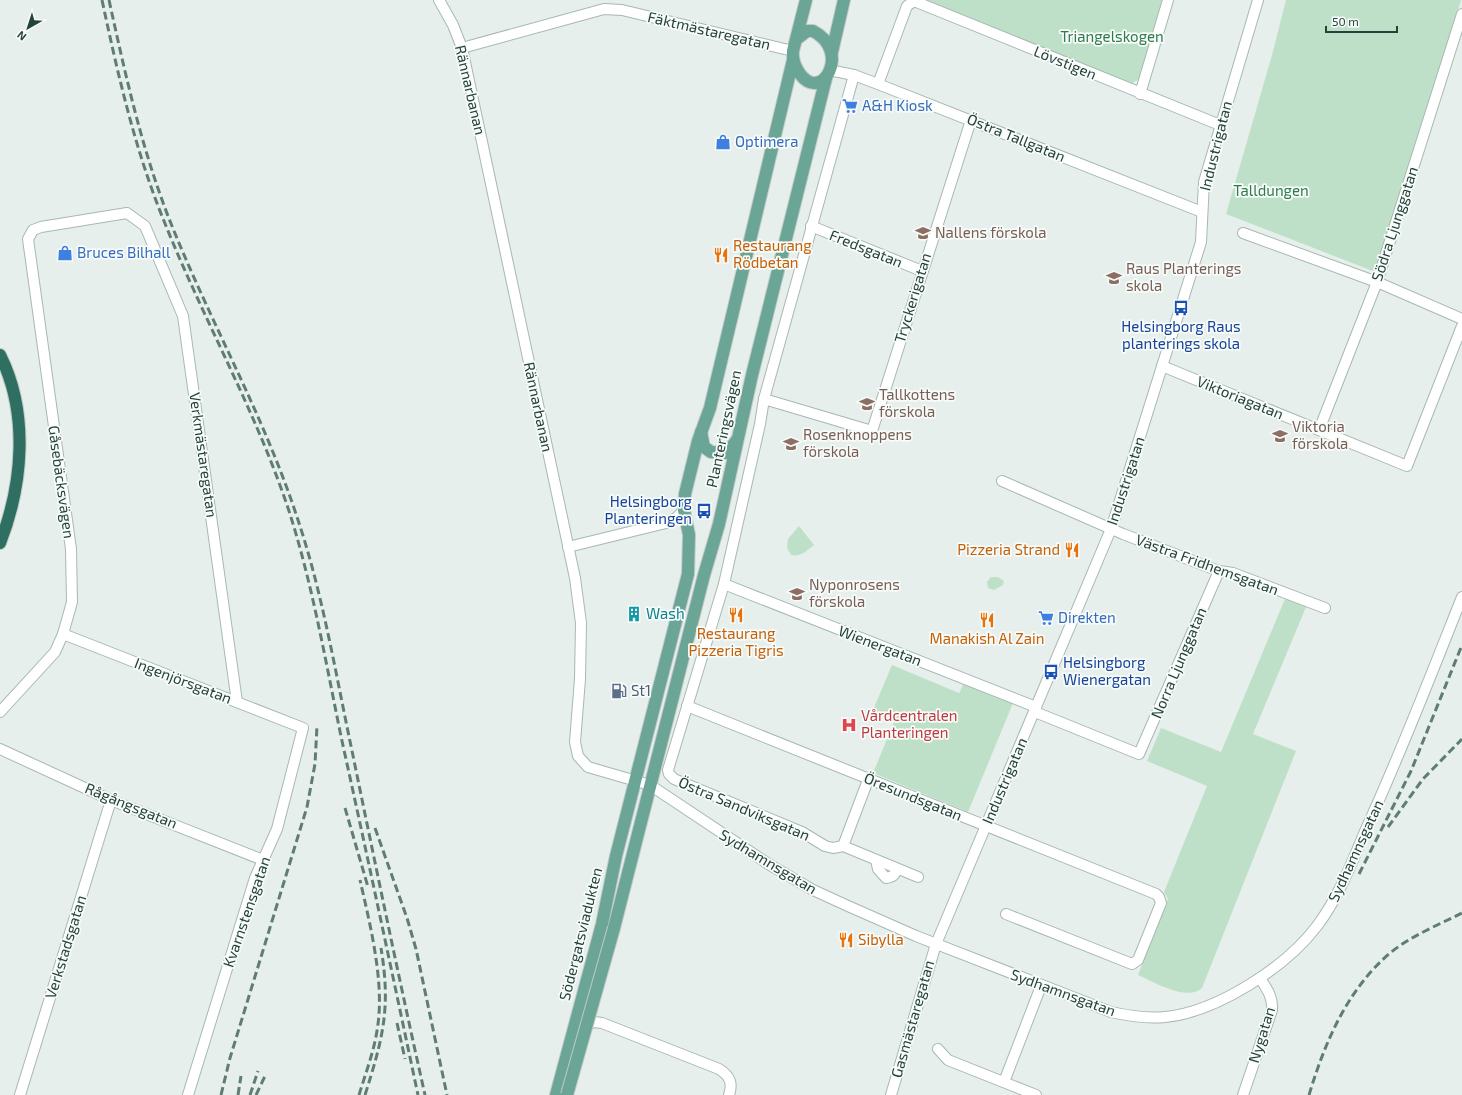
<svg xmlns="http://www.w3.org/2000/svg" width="1462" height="1095" font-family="'Exo 2',sans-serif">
  <rect width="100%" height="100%" fill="#e6efeb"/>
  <g fill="#bfe0c8">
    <polygon points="923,0 1162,0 1139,79 1131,84"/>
    <polygon points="1286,0 1461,0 1378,273 1226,214 1272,55"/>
    <path d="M 799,526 L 814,545 C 806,551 801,557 791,555 L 787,548 L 788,539 Z"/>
    <polygon points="991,577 998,577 1004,581 1003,585 994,590 988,588 987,582"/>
    <path d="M 1285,599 L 1306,607 L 1253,734 L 1296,751 L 1202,988 C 1187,1002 1154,982 1138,975 L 1168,899 L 1164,892 L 1207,786 L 1147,761 L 1161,728 L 1221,752 Z"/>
    <polygon points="892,665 959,693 964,683 1013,703 968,812 873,773 895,720 873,710"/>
  </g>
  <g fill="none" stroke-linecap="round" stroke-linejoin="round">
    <defs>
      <g id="minor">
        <path d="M 439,0 L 453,25 L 462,48 L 575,578 L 581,623 L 580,679 L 575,742 L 578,756 L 588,767 L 650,785 L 770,865 L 813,890 L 848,906 L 916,936 L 1111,1012 C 1129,1016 1147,1019 1165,1017 C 1217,1012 1286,967 1317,926 C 1339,897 1352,862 1366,829 C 1401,753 1431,675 1462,597"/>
        <polyline points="462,48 604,9 622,10 793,51"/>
        <polyline points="829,70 854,75 878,84 1202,212"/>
        <polyline points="854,75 764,399 760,424 724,584 668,770 669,774 674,779 802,832 825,846 833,848 843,846 918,877"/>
        <polyline points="878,84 907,6 914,1 1220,125"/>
        <polyline points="1140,94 1168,0"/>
        <polyline points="811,226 922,271"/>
        <polyline points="1243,233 1377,282 1462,319"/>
        <polyline points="1162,366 1407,466 1462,326"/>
        <polyline points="764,399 872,431 971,120"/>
        <polyline points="1319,430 1377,282 1462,14"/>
        <polyline points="1002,481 1123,534 1219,571 1233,573 1325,608"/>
        <polyline points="568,547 666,523 676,518 684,510"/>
        <polyline points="724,584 1036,707"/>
        <polyline points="63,634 303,728 277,829 255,878 188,1095"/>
        <polyline points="687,706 1156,894 1159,897 1161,903 1138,960 1132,964 1006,914"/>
        <polyline points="0,712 55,652 63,634 72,602 71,549 28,239 33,230 41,227 127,213 145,226 183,316 237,702"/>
        <polyline points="1035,712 1139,754 1219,571"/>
        <polyline points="0,749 111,800 263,860"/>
        <polyline points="843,846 868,780"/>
        <path d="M 876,860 L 878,869 L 886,878 C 893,877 895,875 897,869"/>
        <path d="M 583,1027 L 594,1022 L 602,1023 L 719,1069 C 730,1076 733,1083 729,1095"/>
        <polyline points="938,1049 948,1060 1036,1095"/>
        <polyline points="1004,1082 1041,986"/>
        <polyline points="20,1095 111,800"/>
        <polyline points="891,1095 936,944 1111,529 1201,242 1204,182 1258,0"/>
        <path d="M 1243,1095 L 1272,1010 C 1273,997 1267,989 1260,978"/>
      </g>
      <g id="major">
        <path d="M 798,38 L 807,31 L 813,31 C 852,51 822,104 800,74 C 795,67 792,60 793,51 L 806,0"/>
        <polyline points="832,52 844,0"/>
        <polyline points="701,432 704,447 711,452 727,453 736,441"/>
        <polyline points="614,928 704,575 719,524 752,375 826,78"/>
        <polyline points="556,1095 602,924 616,856 688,574 689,535 684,510 685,494 698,441 710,408 793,60"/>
      </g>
      <path id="highway" d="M 0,355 C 29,413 23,484 0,543"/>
    </defs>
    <use href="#minor" stroke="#a8b8b2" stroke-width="12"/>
    <use href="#major" stroke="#c2cac8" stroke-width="14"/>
    <use href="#highway" stroke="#c2cac8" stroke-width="14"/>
    <use href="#minor" stroke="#fff" stroke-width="10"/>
    <use href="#major" stroke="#6aa596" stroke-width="12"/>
    <use href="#highway" stroke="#2f6f62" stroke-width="12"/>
    <g stroke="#5f7d75" stroke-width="3" stroke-dasharray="8 4" stroke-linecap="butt">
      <path d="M 102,0 C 118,75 135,150 164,221 C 203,319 256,411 289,511 C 313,586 326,664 342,741 C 368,859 393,977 418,1095"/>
      <path d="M 109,0 C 125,73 141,146 168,216 C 208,318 263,413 297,517 C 322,591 335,670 351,746 C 375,863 399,979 425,1095"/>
      <polyline points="345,808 368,887"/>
      <polyline points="1388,827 1423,779 1462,739"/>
      <polyline points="375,828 407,918 416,949 447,1095"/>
      <polyline points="1359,874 1411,771 1462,645"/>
      <polyline points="397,1023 405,1059"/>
      <polyline points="221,1095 230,1058 307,807 315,764 317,726"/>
      <polyline points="238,1095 241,1076"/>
      <polyline points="250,1095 258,1071"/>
      <polyline points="256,1095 266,1074"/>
      <path d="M 359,1095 C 366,1072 375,1049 378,1024 C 384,980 370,924 360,880"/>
      <path d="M 365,1095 C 383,1038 391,1008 381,948"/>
      <path d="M 1309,1095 C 1325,1042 1347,990 1390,953 C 1411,936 1438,925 1462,913"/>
    </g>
    <defs>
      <polyline id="major-bridge" points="567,1095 614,928"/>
    </defs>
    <use href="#major-bridge" stroke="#c2cac8" stroke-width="14" stroke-linecap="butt"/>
    <use href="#major-bridge" stroke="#6aa596" stroke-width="12"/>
  </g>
  <defs>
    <symbol id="supermarket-bare" viewBox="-9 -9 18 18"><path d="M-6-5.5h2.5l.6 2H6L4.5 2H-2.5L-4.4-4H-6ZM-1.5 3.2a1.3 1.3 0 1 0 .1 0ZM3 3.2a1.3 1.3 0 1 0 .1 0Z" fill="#3f7fe0" stroke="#f7fbf9" stroke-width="2.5" paint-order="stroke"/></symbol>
    <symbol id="shop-bare" viewBox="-9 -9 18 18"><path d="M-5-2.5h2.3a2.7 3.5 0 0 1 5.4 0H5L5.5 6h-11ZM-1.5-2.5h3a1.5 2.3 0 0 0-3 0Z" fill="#3f7fe0" stroke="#f7fbf9" stroke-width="2.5" paint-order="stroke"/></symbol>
    <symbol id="school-bare" viewBox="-9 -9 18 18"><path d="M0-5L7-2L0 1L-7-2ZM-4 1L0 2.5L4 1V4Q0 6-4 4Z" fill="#8d6e63" stroke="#f7fbf9" stroke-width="2.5" paint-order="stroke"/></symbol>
    <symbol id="restaurant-bare" viewBox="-9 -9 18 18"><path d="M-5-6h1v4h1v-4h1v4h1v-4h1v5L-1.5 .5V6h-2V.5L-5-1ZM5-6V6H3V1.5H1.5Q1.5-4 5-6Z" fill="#e8710a" stroke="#f7fbf9" stroke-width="2.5" paint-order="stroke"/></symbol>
    <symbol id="bus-bare" viewBox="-9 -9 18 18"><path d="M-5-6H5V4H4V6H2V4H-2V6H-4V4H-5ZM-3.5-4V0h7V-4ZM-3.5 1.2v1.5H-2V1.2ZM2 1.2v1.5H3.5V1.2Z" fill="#1a4fb4" stroke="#f7fbf9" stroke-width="2.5" paint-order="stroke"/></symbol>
    <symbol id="building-bare" viewBox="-9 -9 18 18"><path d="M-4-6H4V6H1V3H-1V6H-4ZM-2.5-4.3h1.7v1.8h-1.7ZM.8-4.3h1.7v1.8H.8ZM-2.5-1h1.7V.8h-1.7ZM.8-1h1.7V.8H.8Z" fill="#0f9aa8" stroke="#f7fbf9" stroke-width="2.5" paint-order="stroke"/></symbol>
    <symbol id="fuel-bare" viewBox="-9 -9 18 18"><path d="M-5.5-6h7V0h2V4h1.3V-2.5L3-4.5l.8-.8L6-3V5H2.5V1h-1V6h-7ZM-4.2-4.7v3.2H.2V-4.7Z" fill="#5c6f8a" stroke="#f7fbf9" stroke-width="2.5" paint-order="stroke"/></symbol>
    <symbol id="hospital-bare" viewBox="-9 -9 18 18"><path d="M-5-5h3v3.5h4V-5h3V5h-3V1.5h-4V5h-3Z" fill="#e0444e" stroke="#f7fbf9" stroke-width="2.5" paint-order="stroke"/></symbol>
  </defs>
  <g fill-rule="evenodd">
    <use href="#supermarket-bare" x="839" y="95" width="22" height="22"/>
    <use href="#shop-bare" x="712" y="131" width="22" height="22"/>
    <use href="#school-bare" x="912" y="222" width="22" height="22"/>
    <use href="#shop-bare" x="54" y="242" width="22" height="22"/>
    <use href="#restaurant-bare" x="710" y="244" width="22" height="22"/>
    <use href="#school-bare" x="1103" y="267" width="22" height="22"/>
    <use href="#bus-bare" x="1170" y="297" width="22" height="22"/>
    <use href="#school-bare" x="856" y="393" width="22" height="22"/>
    <use href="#school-bare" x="1269" y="425" width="22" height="22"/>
    <use href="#school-bare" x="780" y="433" width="22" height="22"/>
    <use href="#bus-bare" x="693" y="500" width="22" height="22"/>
    <use href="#restaurant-bare" x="1061" y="539" width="22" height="22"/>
    <use href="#school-bare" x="786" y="583" width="22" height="22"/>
    <use href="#building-bare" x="623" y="603" width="22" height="22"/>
    <use href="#restaurant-bare" x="725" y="604" width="22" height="22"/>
    <use href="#supermarket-bare" x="1035" y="607" width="22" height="22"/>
    <use href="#restaurant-bare" x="976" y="609" width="22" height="22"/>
    <use href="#bus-bare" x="1040" y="661" width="22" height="22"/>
    <use href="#fuel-bare" x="608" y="680" width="22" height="22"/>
    <use href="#hospital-bare" x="838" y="714" width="22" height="22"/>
    <use href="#restaurant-bare" x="835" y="929" width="22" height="22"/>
  </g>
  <g text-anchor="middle" stroke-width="3.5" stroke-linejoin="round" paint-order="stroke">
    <g font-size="15" fill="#24423a" stroke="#f7fbf9">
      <text transform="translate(709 31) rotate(13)" y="5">Fäktmästaregatan</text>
      <text transform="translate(1065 63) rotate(22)" y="5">Lövstigen</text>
      <text transform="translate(470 90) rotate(77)" y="5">Rännarbanan</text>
      <text transform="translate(1016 138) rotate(22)" y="5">Östra Tallgatan</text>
      <text transform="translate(1216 146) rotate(-76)" y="5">Industrigatan</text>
      <text transform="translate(1395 224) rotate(-72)" y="5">Södra Ljunggatan</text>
      <text transform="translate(866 249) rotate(22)" y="5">Fredsgatan</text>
      <text transform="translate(913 298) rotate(-73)" y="5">Tryckerigatan</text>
      <text transform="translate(1240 398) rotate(22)" y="5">Viktoriagatan</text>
      <text transform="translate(538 407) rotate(78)" y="5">Rännarbanan</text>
      <text transform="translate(724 429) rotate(-78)" y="5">Planteringsvägen</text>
      <text transform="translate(203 455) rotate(82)" y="5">Verkmästaregatan</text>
      <text transform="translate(1126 481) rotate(-72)" y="5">Industrigatan</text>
      <text transform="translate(61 482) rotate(82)" y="5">Gåsebäcksvägen</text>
      <text transform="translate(1207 565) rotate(20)" y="5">Västra Fridhemsgatan</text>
      <text transform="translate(880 646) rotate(21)" y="5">Wienergatan</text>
      <text transform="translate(1179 663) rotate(-67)" y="5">Norra Ljunggatan</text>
      <text transform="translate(183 681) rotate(21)" y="5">Ingenjörsgatan</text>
      <text transform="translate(1005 781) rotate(-67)" y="5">Industrigatan</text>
      <text transform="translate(913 797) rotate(22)" y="5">Öresundsgatan</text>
      <text transform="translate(131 806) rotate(22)" y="5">Rågångsgatan</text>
      <text transform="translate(744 809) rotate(23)" y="5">Östra Sandviksgatan</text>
      <text transform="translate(1356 851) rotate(-65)" y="5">Sydhamnsgatan</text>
      <text transform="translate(768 862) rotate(31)" y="5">Sydhamnsgatan</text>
      <text transform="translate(247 912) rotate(-71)" y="5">Kvarnstensgatan</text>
      <text transform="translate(581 934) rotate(-76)" y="5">Södergatsviadukten</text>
      <text transform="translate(66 947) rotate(-73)" y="5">Verkstadsgatan</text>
      <text transform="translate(1063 993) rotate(20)" y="5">Sydhamnsgatan</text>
      <text transform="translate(913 1019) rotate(-74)" y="5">Gasmästaregatan</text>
      <text transform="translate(1262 1035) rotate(-73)" y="5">Nygatan</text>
    </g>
    <g font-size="15" fill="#2d7a4b" stroke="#f7fbf9">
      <text x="1112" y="42">Triangelskogen</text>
      <text x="1271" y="196">Talldungen</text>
    </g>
    <g font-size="15" fill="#366cbe" stroke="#f7fbf9" text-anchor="start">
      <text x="862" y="111">A&amp;H Kiosk</text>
      <text x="735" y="147">Optimera</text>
      <text x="77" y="258">Bruces Bilhall</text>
      <text x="1058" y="623">Direkten</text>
    </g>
    <g font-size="15" fill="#785e54" stroke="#f7fbf9" text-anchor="start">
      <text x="935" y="238">Nallens förskola</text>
      <text x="1126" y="274">Raus Planterings<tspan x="1126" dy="17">skola</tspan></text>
      <text x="879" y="400">Tallkottens<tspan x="879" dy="17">förskola</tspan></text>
      <text x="1292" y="432">Viktoria<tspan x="1292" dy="17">förskola</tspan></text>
      <text x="803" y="440">Rosenknoppens<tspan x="803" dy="17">förskola</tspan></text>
      <text x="809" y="590">Nyponrosens<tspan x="809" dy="17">förskola</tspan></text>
    </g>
    <g font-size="15" fill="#c56008" stroke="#f7fbf9" text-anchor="start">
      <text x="733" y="251">Restaurang<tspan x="733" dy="17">Rödbetan</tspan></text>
      <text x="1060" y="555" text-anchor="end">Pizzeria Strand</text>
      <text x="736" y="639" text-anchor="middle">Restaurang<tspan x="736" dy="17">Pizzeria Tigris</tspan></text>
      <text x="987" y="644" text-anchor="middle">Manakish Al Zain</text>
      <text x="858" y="945">Sibylla</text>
    </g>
    <g font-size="15" fill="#164399" stroke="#f7fbf9">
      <text x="1181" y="332">Helsingborg Raus<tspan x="1181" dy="17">planterings skola</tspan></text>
      <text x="692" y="507" text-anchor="end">Helsingborg<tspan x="692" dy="17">Planteringen</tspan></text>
      <text x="1063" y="668" text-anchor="start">Helsingborg<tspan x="1063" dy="17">Wienergatan</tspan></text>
    </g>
    <g font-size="15" fill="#0d838f" stroke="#f7fbf9" text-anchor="start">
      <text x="646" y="619">Wash</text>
    </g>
    <g font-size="15" fill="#4e5e75" stroke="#f7fbf9" text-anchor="start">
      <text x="631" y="696">St1</text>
    </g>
    <g font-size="15" fill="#be3a42" stroke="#f7fbf9" text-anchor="start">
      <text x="861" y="721">Vårdcentralen<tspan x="861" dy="17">Planteringen</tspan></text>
    </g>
  </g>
  <g transform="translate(28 28) rotate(219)" stroke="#f7fbf9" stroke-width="3" paint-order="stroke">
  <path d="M0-3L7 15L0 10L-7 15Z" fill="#24423a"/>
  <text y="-6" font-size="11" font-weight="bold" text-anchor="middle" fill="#24423a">N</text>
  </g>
  <path d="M1326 26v6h71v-6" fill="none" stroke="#24423a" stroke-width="2"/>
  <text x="1332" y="26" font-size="12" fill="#24423a" stroke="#f7fbf9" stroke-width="3" paint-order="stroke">50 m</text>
</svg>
